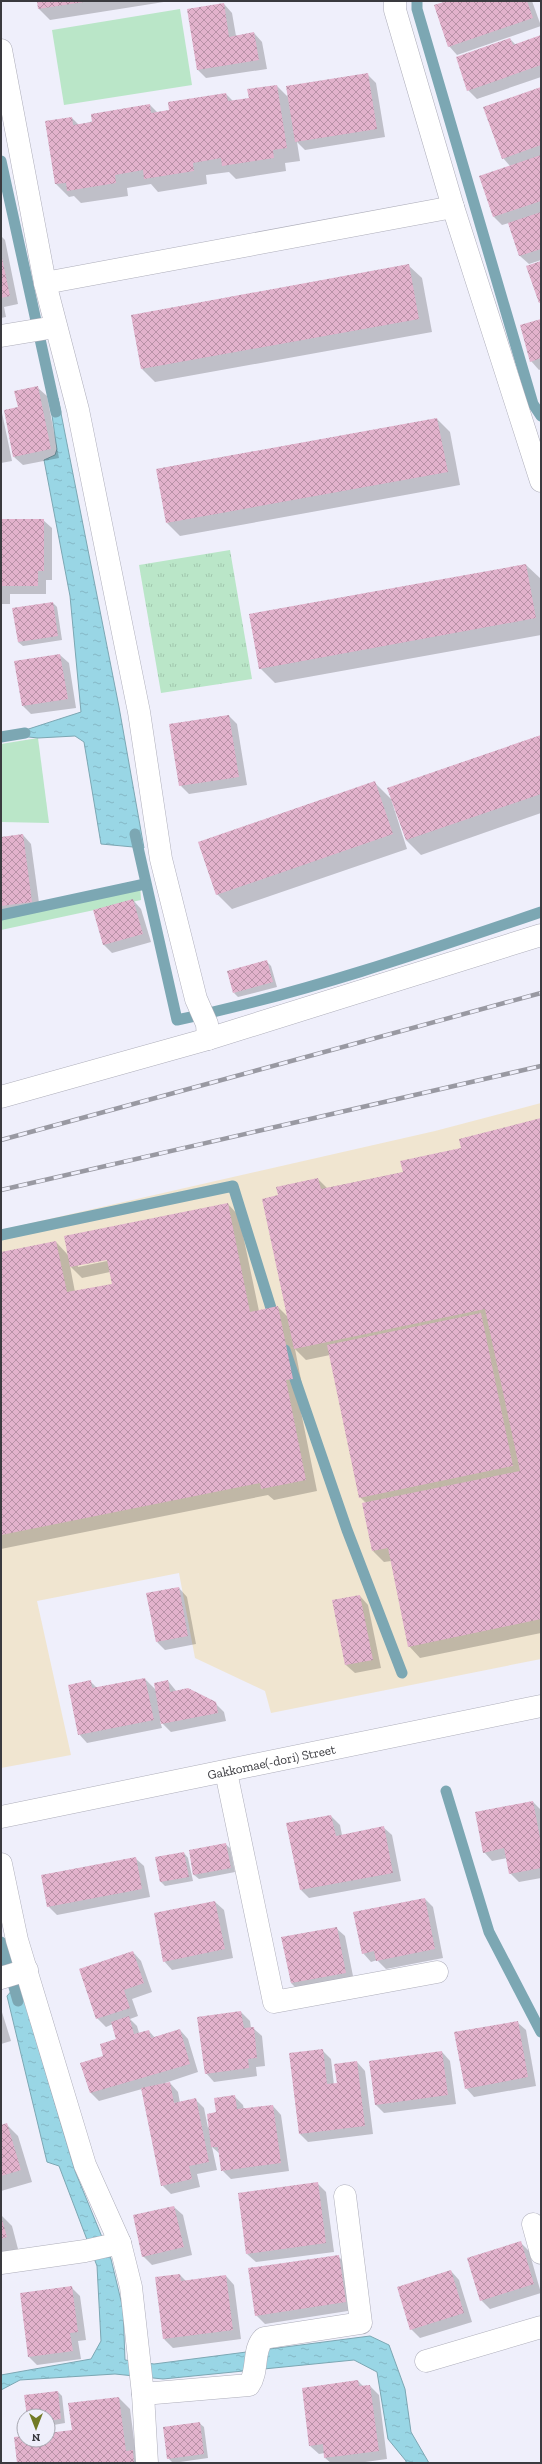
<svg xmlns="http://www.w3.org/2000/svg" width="542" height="2464" font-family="'Zilla Slab',serif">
  <defs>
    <pattern id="park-tufts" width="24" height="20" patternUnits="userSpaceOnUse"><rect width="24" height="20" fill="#bae6c8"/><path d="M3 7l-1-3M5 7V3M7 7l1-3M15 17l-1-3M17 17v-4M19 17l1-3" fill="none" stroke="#a1c6ad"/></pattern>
    <pattern id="water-ripples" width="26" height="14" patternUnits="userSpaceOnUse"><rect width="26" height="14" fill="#99d6e5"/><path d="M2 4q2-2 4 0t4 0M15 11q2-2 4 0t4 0" fill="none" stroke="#85b8c6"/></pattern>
    <pattern id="building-cross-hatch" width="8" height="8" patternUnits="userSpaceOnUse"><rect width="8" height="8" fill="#e2b2cc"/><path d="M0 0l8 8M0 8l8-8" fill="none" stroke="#b892a7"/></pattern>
  </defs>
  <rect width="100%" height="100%" fill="#efeffb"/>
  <polygon fill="#f0e5d0" points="541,1103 541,1659 271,1713 265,1691 195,1658 179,1573 37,1601 71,1755 1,1768 1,1230 435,1131"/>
  <g fill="#bae6c8">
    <polygon points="180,9 192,85 64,105 52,30"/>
    <polygon points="38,738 49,823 1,822 1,744"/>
    <polygon points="140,881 141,900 1,930 1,912"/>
  </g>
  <polygon fill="url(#park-tufts)" points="230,550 252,679 161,693 139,565"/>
  <g fill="url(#water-ripples)" stroke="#7ca7b3">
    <polygon points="54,398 58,398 119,707 144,848 101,844 84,742 75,736 38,738 10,735 81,712 70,596 44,460 55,455 57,449 50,402"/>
    <polygon points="20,1986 75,2171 111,2259 123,2309 125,2360 154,2364 370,2336 389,2345 405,2389 411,2432 429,2463 406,2463 406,2461 388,2439 377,2372 354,2360 163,2379 115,2374 20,2380 1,2390 1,2375 91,2359 101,2341 97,2266 59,2166 47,2162 7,1996 14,1988"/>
  </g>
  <g fill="#0003" fill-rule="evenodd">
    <polygon points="38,1 170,1 50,20 39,9"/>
    <polygon points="450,1 532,1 541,26 457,55 449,46"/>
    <polygon points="224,4 232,13 236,36 254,33 262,42 267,69 206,78 198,70"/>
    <polygon points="541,37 541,77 477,99 468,90 510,39 516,45"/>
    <polygon points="367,74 376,83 385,137 305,150 297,142 300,161 285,163 286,171 236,179 229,172 206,175 207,184 158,192 151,184 127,188 128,196 81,203 74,196 69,197 56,184 46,122 72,118 79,125 150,105 158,113 226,94 233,101 250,99 277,86 289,98"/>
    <polygon points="541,88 541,260 529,264 520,256 509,223 502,225 494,217 480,177 510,166 503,158"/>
    <polygon points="1,236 5,240 18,304 4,307 6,317 1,318"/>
    <polygon points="408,265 422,278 432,332 155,382 142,369 132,316"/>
    <polygon points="541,320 541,369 539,370 531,361"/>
    <polygon points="38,388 47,396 59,458 23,465 14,457"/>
    <polygon points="1,408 12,461 1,463"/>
    <polygon points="437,419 450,432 460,485 180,536 167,523 157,469"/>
    <polygon points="1,520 43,520 52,528 52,580 46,580 46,594 10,594 10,604 1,604"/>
    <polygon points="526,565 541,579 541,635 275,683 260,668"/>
    <polygon points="53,603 57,607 62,640 23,646 18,642"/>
    <polygon points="60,655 69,663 76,708 31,714 23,706 16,662"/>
    <polygon points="229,716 237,724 247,785 189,794 180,785"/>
    <polygon points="541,736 541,813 421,855 406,840 388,789"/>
    <polygon points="375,783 391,799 407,849 232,909 217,894"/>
    <polygon points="23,835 31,844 40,910 5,914 1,910 1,838"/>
    <polygon points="133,900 141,909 151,942 112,953 104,945"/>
    <polygon points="267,962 271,966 277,987 238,997 234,993"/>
    <path d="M 541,1119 L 541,1633 L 420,1658 L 409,1646 L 391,1561 L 384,1562 L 373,1551 L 363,1504 L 366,1503 L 360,1497 L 330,1355 L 306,1360 L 295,1349 L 303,1390 L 297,1392 L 317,1491 L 274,1500 L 268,1495 L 1,1549 L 1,1253 L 56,1242 L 68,1255 L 228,1204 L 239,1216 L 259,1311 L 278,1307 L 288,1317 L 279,1196 L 318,1179 L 327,1188 L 404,1172 ZM 112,1258 L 112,1260 L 78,1267 L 78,1264 ZM 70,1266 L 82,1278 L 110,1272 L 113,1284 L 75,1292 Z"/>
    <polygon points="179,1588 187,1597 196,1644 165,1650 157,1642"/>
    <polygon points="360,1596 368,1605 381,1668 355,1673 346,1665"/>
    <polygon points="145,1679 156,1690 168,1681 177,1692 215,1703 224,1712 226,1721 171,1732 160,1721 162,1728 87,1743 79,1734 90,1681 97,1688"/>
    <polygon points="533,1802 541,1810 541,1878 519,1882 510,1873 507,1858 492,1861 484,1852"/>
    <polygon points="331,1816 340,1825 342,1835 383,1827 392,1835 401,1881 309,1898 301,1890"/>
    <polygon points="225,1844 230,1848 235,1872 199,1879 194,1875"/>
    <polygon points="184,1853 188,1858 193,1881 165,1886 161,1882 156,1858"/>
    <polygon points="135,1858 144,1866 150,1897 57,1915 48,1906"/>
    <polygon points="425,1899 433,1907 443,1958 386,1969 377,1960 371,1962 363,1953"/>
    <polygon points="215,1902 224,1910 233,1958 172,1970 164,1961"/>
    <polygon points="336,1928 345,1936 354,1981 300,1992 291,1983 283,1938"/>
    <polygon points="133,1952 141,1961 152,1992 132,1999 138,2016 130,2019 137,2026 139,2033 149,2031 155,2038 180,2030 188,2039 198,2072 159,2085 170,2083 178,2092 180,2103 196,2100 204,2108 208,2128 218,2113 234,2096 243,2105 244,2110 273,2106 281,2115 289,2171 231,2179 222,2170 220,2154 212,2147 217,2170 197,2174 200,2187 171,2194 162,2185 142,2089 99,2101 90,2092 105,2057 117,2040 113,2024 106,2027 97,2018"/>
    <polygon points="1,2009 11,2041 1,2044"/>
    <polygon points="241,2012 250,2021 251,2028 253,2028 262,2036 265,2066 256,2067 257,2076 214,2082 206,2073"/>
    <polygon points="517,2022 526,2030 536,2086 474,2097 466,2088"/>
    <polygon points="322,2050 331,2059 334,2085 338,2084 357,2062 365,2071 373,2134 308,2142 300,2134"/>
    <polygon points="442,2052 450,2061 456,2104 384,2113 376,2105"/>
    <polygon points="7,2125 18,2136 32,2182 1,2191 1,2126"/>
    <polygon points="318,2184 326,2192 334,2252 256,2262 247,2254"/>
    <polygon points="174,2207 183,2215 192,2255 152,2265 143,2256 134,2216"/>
    <polygon points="1,2215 12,2226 18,2249 1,2253"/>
    <polygon points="520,2242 529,2251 541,2293 490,2309 481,2300"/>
    <polygon points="338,2256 347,2265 354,2310 265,2324 256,2315"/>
    <polygon points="451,2271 459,2280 472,2322 420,2338 411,2329"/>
    <polygon points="180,2275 186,2281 226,2276 234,2285 241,2339 173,2348 164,2339 156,2278"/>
    <polygon points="71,2287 80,2296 86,2340 78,2341 81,2359 37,2365 29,2357"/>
    <polygon points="358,2381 364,2387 370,2386 379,2395 387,2459 358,2463 331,2463 325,2458 325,2453 319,2454 310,2446"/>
    <polygon points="58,2392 62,2396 65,2423 48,2426 48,2416 28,2416"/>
    <polygon points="119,2398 130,2409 136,2455 144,2463 18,2463 24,2437 24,2440 48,2440 48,2434 73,2431"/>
    <polygon points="199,2423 204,2427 208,2458 173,2463 168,2458"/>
  </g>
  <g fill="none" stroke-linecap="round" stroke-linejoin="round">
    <g stroke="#7ca7b3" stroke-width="11">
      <polyline points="417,1 417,9 533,404 541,416"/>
      <polyline points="1,161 56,412"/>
      <polyline points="1,737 25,733"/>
      <path d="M 135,834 L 177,1020 C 301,994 421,953 541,912"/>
      <polyline points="1,915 145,884"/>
      <polyline points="1,1235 233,1186 275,1321"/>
      <polyline points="285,1350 347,1530 402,1673"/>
      <polyline points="446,1791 489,1932 541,2032"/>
      <polyline points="1,1942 18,2001"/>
    </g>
  </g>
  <g fill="url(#building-cross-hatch)">
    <polygon points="37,1 84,1 84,2 38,9"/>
    <polygon points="447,1 527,1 533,18 448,47 434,5"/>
    <polygon points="224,3 229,37 254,32 259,60 197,70 187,9"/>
    <polygon points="541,35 541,65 467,91 456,57 510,38 513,45"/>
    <polygon points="368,73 377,129 295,142 286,86"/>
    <polygon points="277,85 287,148 273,150 274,158 222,166 221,158 193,163 194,171 144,179 143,170 115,175 116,183 67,191 66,183 55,184 45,121 72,117 73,125 92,122 91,114 150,104 151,113 169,110 168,102 226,93 228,101 249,98 247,89"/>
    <polygon points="541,87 541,145 502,159 483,107"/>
    <polygon points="541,155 541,201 493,217 479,176"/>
    <polygon points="541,212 541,249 519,256 508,223"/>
    <polygon points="1,253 10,296 1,298"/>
    <polygon points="541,261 541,302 539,303 526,266"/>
    <polygon points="409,264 419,319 141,369 131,315"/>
    <polygon points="541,319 541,358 530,362 520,325"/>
    <polygon points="38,386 51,449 13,457 4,410 18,407 14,391"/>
    <polygon points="437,418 448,472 166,523 156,469"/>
    <polygon points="1,519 44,519 44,571 38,571 38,586 1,586"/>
    <polygon points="526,564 536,618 259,669 249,614"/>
    <polygon points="53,602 58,636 18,642 12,608"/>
    <polygon points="60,654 68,699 22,706 14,661"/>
    <polygon points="229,715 239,777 179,786 169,724"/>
    <polygon points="541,735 541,794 406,840 387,788"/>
    <polygon points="375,781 393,834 216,895 198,842"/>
    <polygon points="23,834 32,902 1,906 1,837"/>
    <polygon points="133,899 143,934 103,945 93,910"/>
    <polygon points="267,960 273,982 233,993 227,971"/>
    <polygon points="541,1118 541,1619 408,1647 388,1548 372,1551 362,1503 520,1471 485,1309 294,1349 262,1199 278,1195 276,1187 318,1178 321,1189 403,1172 400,1161 461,1148 459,1139"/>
    <polygon points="228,1203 250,1312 278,1306 293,1379 286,1380 306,1480 261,1489 260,1483 1,1535 1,1252 56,1241 67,1292 112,1284 107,1260 70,1267 64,1236"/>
    <polygon points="481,1313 513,1466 359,1498 327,1345"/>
    <polygon points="179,1587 188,1636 156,1642 146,1593"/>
    <polygon points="360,1595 373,1660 345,1665 332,1600"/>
    <polygon points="145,1678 154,1720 78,1735 68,1685 91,1680 92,1688"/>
    <polygon points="168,1680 170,1692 188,1688 216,1702 218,1713 161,1724 154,1683"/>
    <polygon points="533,1801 541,1843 541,1868 509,1874 504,1848 483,1853 475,1812"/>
    <polygon points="331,1815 336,1836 384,1826 393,1873 300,1890 286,1823"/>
    <polygon points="226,1843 231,1868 193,1875 189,1850"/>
    <polygon points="184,1852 189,1877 160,1882 155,1857"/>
    <polygon points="136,1857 142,1889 47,1907 41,1875"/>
    <polygon points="425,1898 435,1949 376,1961 374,1951 362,1954 353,1912"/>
    <polygon points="215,1901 225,1949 163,1962 154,1913"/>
    <polygon points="337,1927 346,1973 291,1983 281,1937"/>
    <polygon points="133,1951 144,1983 124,1990 130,2008 96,2019 79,1969"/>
    <polygon points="241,2011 244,2028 254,2027 257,2058 248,2059 249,2068 205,2074 197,2017"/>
    <polygon points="129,2016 134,2034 149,2030 151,2038 180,2029 190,2064 90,2093 80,2063 103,2056 100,2044 116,2039 111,2022"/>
    <polygon points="518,2021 528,2077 465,2089 454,2032"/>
    <polygon points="323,2049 327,2084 337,2083 334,2064 357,2061 365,2126 299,2134 289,2053"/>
    <polygon points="442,2051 448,2095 375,2105 369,2061"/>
    <polygon points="170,2082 174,2103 196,2098 209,2162 189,2166 192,2179 161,2186 141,2088"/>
    <polygon points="235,2095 237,2109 273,2105 281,2163 221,2171 218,2147 211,2147 207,2114 216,2112 214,2098"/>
    <polygon points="7,2123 21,2170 1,2176 1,2125"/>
    <polygon points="318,2182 326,2243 246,2254 238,2193"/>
    <polygon points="174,2206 184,2247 142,2257 133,2215"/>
    <polygon points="1,2216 7,2237 1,2239"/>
    <polygon points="521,2241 534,2284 480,2301 467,2258"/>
    <polygon points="339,2255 346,2302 255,2316 248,2268"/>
    <polygon points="451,2270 464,2313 410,2330 397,2287"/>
    <polygon points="180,2274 181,2281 226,2275 233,2330 163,2339 155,2277"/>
    <polygon points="72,2286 78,2332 70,2333 73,2351 28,2357 20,2293"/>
    <polygon points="358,2380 359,2386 370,2385 379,2451 324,2458 323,2444 309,2446 302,2388"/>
    <polygon points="58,2391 61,2419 48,2421 48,2416 27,2416 24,2395"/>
    <polygon points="119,2397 126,2451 133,2450 134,2463 17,2463 14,2437 24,2436 24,2440 48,2440 48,2433 72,2430 68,2403"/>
    <polygon points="200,2422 204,2454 167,2459 163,2427"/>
  </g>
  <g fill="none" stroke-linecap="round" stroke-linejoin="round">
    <defs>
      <g id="minor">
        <polyline points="395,1 395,10 453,207 541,481"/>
        <polyline points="1,50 45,283 78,410 139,712 161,859 196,999 207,1024 208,1039"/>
        <polyline points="45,283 453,207"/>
        <polyline points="1,336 55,327"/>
        <polyline points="1,1097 208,1039 541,935"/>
        <polyline points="226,1772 274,2002 437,1972"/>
        <polyline points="1,1864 17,1940 85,2165 120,2243 131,2287 143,2394 147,2463"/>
        <polyline points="1,1978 27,1970"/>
        <polyline points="533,2224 541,2253"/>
        <polyline points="1,2263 85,2251 120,2243"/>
        <polyline points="426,2361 541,2327"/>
        <path d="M 143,2394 L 249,2385 C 259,2371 252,2349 264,2338 L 361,2323 L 345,2196"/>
      </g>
      <g id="secondary">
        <path id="s1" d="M 1,1817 L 541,1706"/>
      </g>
    </defs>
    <use href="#minor" stroke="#aeaeba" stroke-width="23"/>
    <use href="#secondary" stroke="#aeaeba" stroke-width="23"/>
    <use href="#minor" stroke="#fff" stroke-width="22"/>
    <use href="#secondary" stroke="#fff" stroke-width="22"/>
    <defs>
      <g id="rail">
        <polyline points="1,1140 541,993"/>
        <polyline points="1,1190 541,1066"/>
      </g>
    </defs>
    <use href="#rail" stroke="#9999a2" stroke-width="4.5"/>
    <use href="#rail" stroke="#efeffb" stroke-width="3" stroke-dasharray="9" stroke-linecap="butt"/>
  </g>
  <g text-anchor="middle" stroke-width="3" stroke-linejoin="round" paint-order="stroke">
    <g font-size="13" fill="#3a3a3f" stroke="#efeffb">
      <text dy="5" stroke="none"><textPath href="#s1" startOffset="276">Gakkomae(-dori) Street</textPath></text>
    </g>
  </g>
  <rect width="542" height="2464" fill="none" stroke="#3a3a3f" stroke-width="4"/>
  <g transform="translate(36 2428) rotate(180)"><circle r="19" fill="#efeffb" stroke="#a7a7b0"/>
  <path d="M0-3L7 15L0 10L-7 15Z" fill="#727a25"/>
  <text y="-6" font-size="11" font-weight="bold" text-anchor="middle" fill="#3a3a3f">N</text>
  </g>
</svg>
